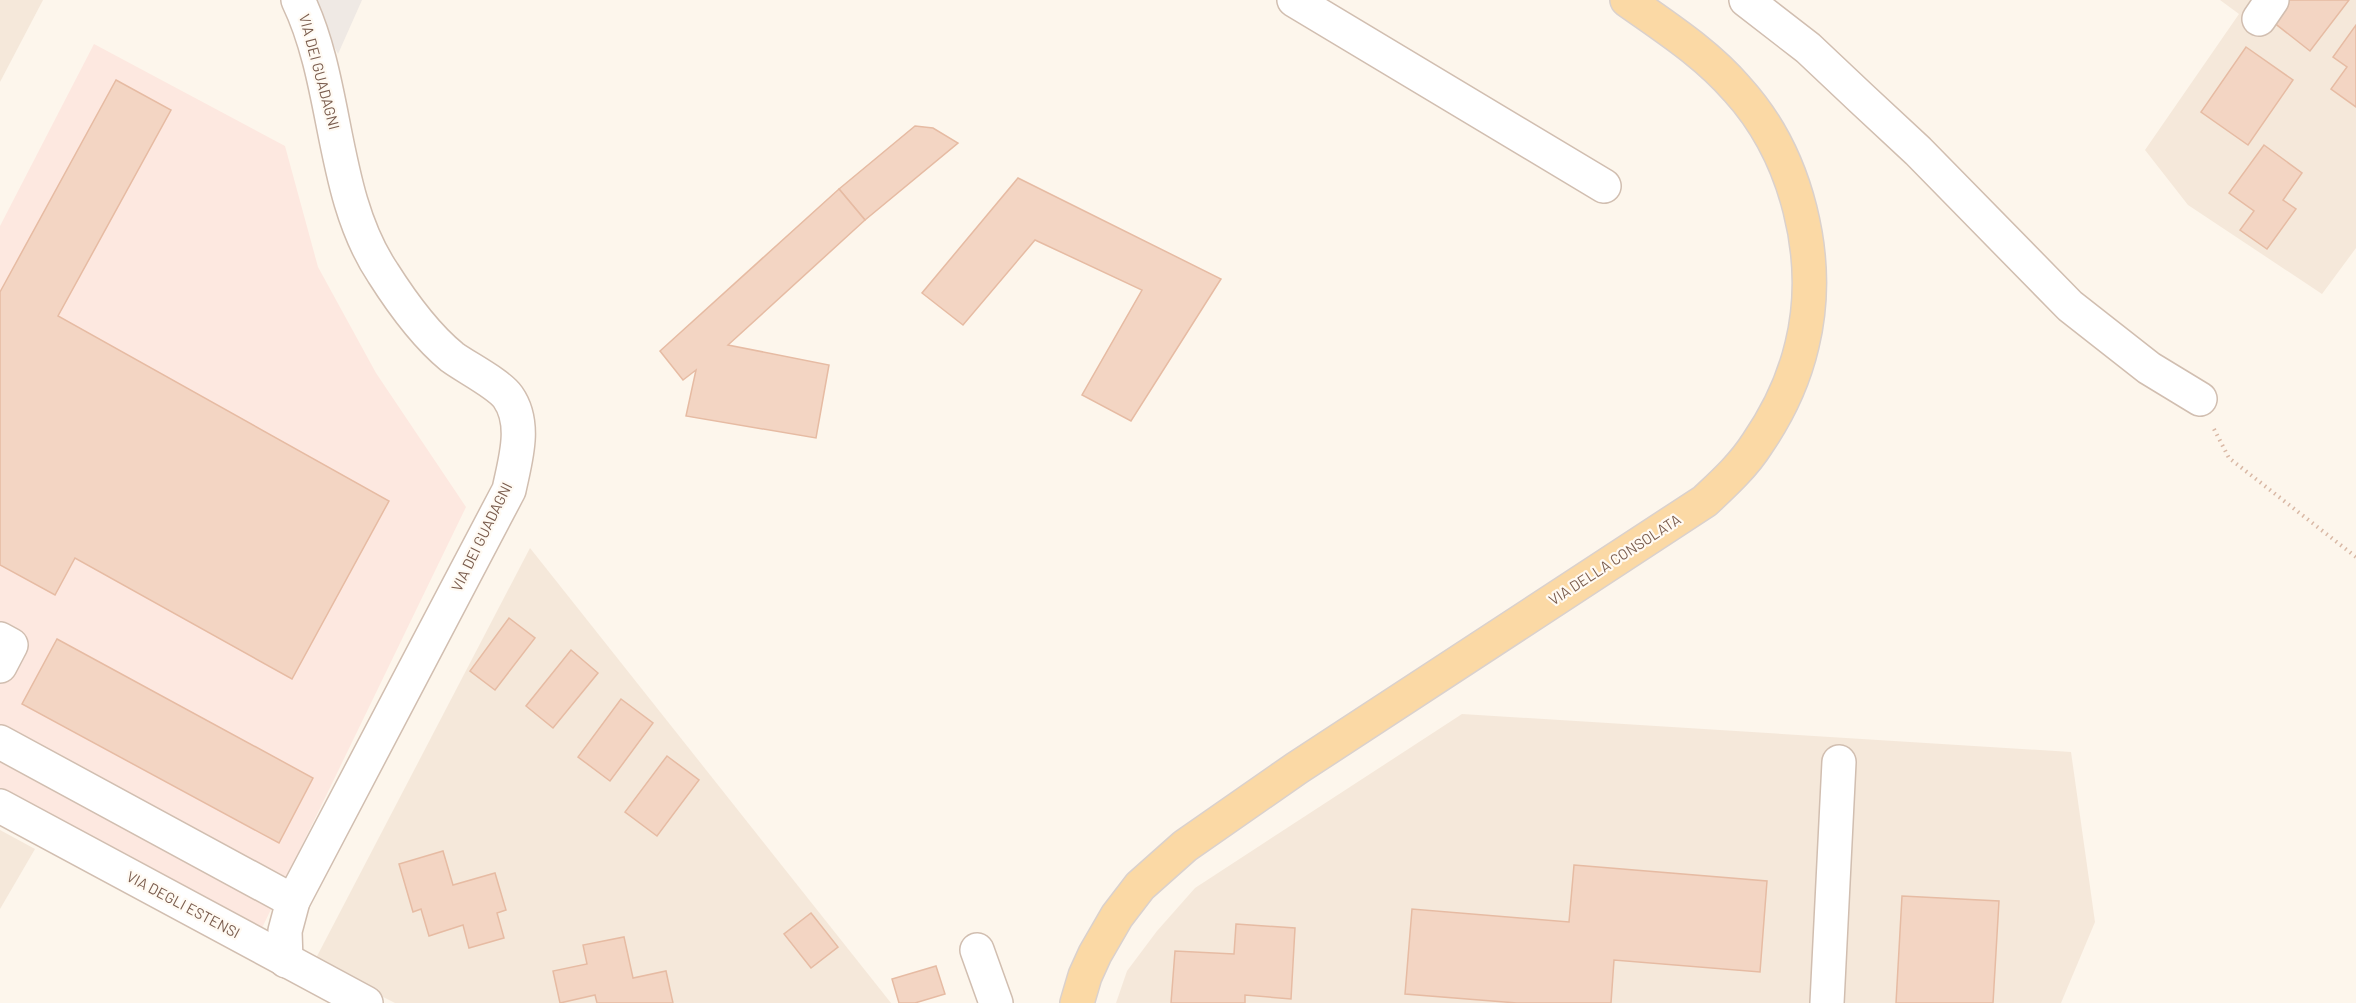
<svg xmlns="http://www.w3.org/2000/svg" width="2356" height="1003" font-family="Barlow,sans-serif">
  <rect width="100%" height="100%" fill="#fdf6ec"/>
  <g fill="#f5e8da">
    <polygon points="0,0 43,0 0,82"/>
    <polygon points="2220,0 2356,0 2356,248 2322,294 2188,205 2145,150 2239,14"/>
    <polygon points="530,548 891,1003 395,1003 314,962"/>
    <polygon points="1462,714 2071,752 2095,922 2061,1003 1116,1003 1127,971 1157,931 1195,888"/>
    <polygon points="0,830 35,849 0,909"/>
  </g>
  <polygon fill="#fde8e0" points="94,44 285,146 318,267 376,373 466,507 261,930 0,789 0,226"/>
  <polygon fill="#efe9e4" points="310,0 362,0 338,54"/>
  <g fill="#f3d5c3" stroke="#e6bba3" stroke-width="1.5">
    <polygon points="2282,0 2349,0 2310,51 2268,18"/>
    <polygon points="2356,25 2356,107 2331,89 2347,67 2333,57"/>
    <polygon points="2246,47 2293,80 2248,145 2201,112"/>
    <polygon points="116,80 171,110 58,316 389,501 292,679 75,558 55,595 0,565 0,292"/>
    <polygon points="915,126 933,128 958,143 865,220 839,189"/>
    <polygon points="2264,145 2302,173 2283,200 2296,209 2267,249 2240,230 2254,211 2229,193"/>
    <polygon points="1018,178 1221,279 1131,421 1082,395 1142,290 1035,240 963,325 922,293"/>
    <polygon points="839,189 865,220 728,345 829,365 816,438 686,416 696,370 683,380 660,351"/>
    <polygon points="509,618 535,638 495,690 470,671"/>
    <polygon points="57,639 313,778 279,843 22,704"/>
    <polygon points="571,650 598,673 553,728 526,706"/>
    <polygon points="621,699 653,723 610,781 578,757"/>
    <polygon points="667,756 699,780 657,836 625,812"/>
    <polygon points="443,851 453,885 495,873 506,910 497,913 504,938 469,948 463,925 429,936 421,909 413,912 399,864"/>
    <polygon points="1574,865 1767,881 1760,972 1614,960 1611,1003 1517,1003 1405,994 1412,909 1569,922"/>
    <polygon points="1902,896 1999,901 1993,1003 1896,1003"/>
    <polygon points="811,913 838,947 811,968 784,934"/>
    <polygon points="1236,924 1295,928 1291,999 1245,995 1245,1003 1171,1003 1175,951 1234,954"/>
    <polygon points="624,937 633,978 666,971 673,1003 597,1003 595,995 560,1003 553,971 587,964 583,945"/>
    <polygon points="936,966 945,994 915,1003 899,1003 892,979"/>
  </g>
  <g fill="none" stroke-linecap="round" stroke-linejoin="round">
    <defs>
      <g id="minor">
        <polyline points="1294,0 1604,186"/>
        <polyline points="1746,0 1808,48 1861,98 1918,151 2070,306 2149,368 2200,399"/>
        <polyline points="2259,19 2272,0"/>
        <polyline points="0,639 11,645 0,666"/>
        <polyline points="0,742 293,901"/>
        <polyline points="0,806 366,1003"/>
        <polyline points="977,950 996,1003"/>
        <path d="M 286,961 L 285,931 L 293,901 L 509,490 C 515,461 527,424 508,397 C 499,384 467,368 452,357 C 424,334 402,303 383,273 C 330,194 339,85 298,0"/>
        <polyline points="1827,1003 1839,762"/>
      </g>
      <path id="major" d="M 1077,1003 L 1085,976 L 1095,954 L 1117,916 L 1140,886 L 1185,846 L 1297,768 L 1705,501 C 1723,484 1743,466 1757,444 C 1777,415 1794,379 1802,345 C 1823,258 1797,155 1737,89 C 1706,53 1665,27 1627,0"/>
    </defs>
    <use href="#minor" stroke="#d1beb0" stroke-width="36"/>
    <use href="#major" stroke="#dad1cd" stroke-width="36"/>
    <polyline stroke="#d9b8a5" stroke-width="4" stroke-dasharray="1.5 4.5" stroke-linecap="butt" points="2214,429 2229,458 2356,557"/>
    <use href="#minor" stroke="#fff" stroke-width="33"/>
    <use href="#major" stroke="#fbd9a5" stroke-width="33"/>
  </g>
  <g text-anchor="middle" stroke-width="4.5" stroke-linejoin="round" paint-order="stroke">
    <g font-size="15" fill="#7a5c4d" stroke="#fffaf3">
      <text transform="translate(319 72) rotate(75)" y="5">VIA DEI GUADAGNI</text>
      <text transform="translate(482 537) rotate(-64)" y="5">VIA DEI GUADAGNI</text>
      <text transform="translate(1615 560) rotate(-33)" y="5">VIA DELLA CONSOLATA</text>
      <text transform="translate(183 905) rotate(28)" y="5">VIA DEGLI ESTENSI</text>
    </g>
  </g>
</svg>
